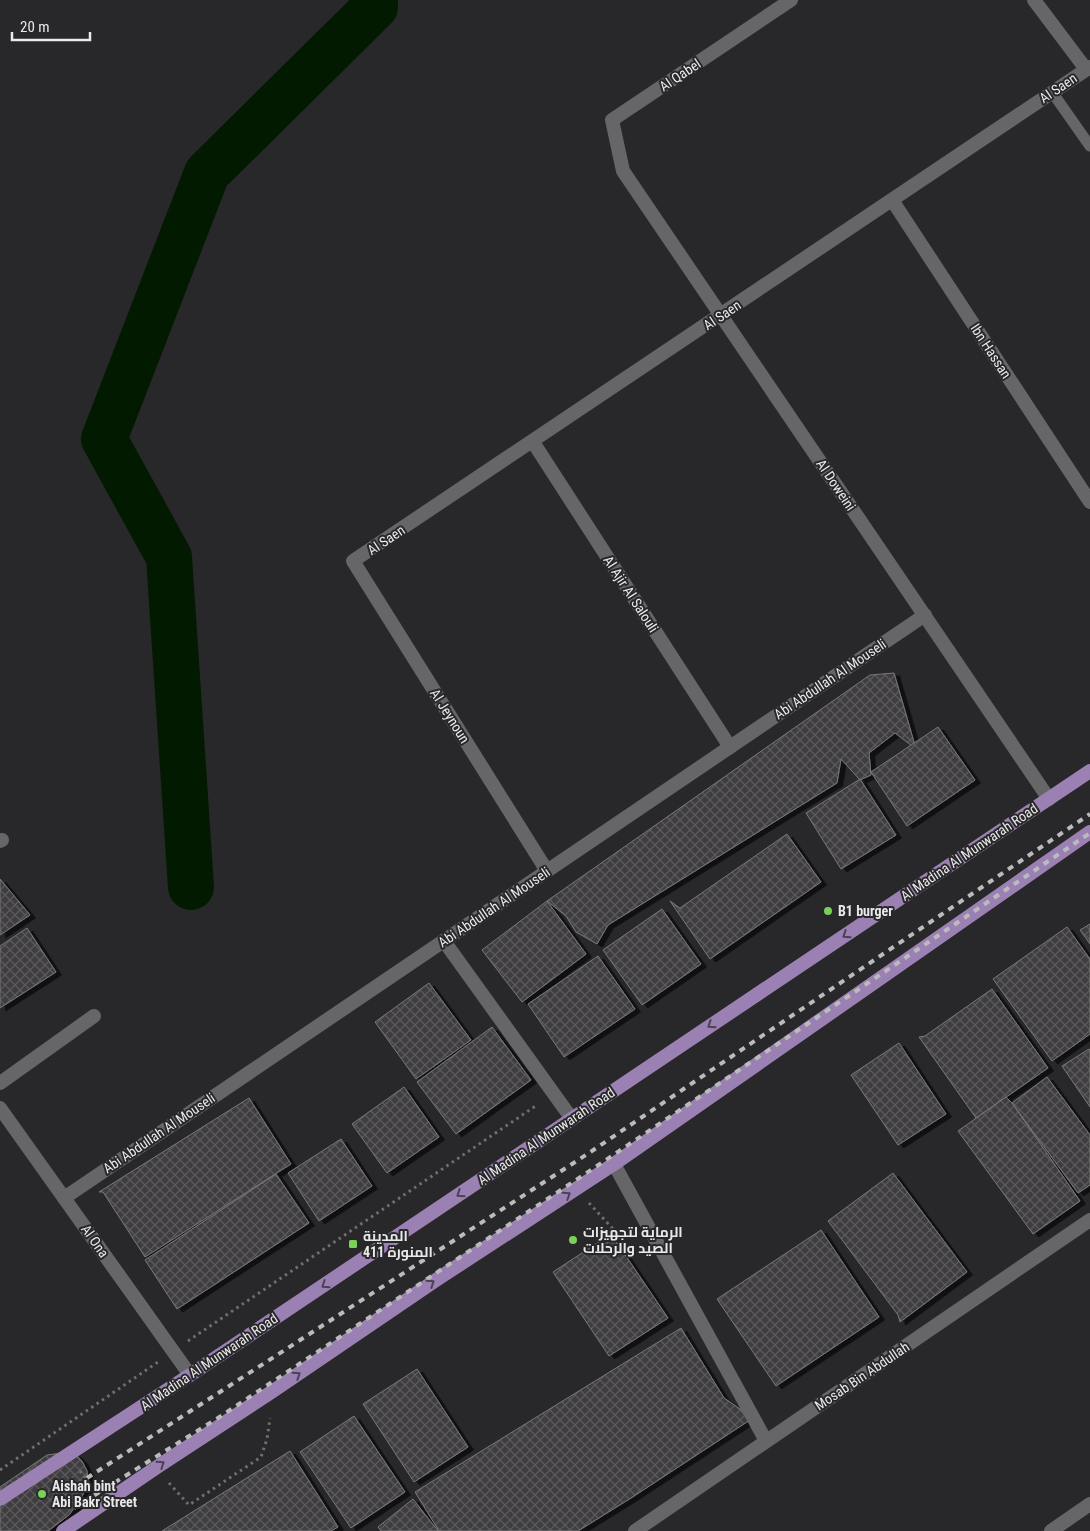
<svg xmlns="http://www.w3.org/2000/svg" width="1090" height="1531" font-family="'Roboto Condensed',Cairo,sans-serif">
  <defs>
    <pattern id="building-cross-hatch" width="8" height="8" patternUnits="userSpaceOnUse" patternTransform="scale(1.25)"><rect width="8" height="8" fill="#3f3e41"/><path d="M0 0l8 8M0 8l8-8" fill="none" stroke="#5b5a5d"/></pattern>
    <filter id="shadow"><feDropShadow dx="5.5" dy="3" stdDeviation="0" flood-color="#0009"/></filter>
  </defs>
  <rect width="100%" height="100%" fill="#282729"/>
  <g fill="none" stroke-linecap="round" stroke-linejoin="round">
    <polyline stroke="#021b00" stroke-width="46" points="191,887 169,557 104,439 207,173 375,7 375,0"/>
  </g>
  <g fill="url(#building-cross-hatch)" stroke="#79787b" filter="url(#shadow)">
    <polygon points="894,673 916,749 895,733 869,753 871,775 860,780 841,759 837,783 608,925 597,944 576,932 566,916 547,901 870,675"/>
    <polygon points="938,727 975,780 907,826 871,772"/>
    <polygon points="860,779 896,835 841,869 806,813"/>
    <polygon points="787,834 821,882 710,959 670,901 680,908"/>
    <polygon points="0,879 30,915 0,935"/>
    <polygon points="547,901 586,954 522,1002 482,950"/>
    <polygon points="662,909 701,964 642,1005 603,950"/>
    <polygon points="1090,924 1090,944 1080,930"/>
    <polygon points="1067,927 1090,959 1090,1034 1052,1061 993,979"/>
    <polygon points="27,928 56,972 0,1008 0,946"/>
    <polygon points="598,956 635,1009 564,1057 528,1004"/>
    <polygon points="429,983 471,1040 416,1079 375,1022"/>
    <polygon points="992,989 1048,1068 976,1118 919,1037 925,1036"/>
    <polygon points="492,1027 531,1080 456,1134 417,1082"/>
    <polygon points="899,1043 946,1114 898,1145 851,1075"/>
    <polygon points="1089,1049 1090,1050 1090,1107 1062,1066"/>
    <polygon points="1047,1077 1090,1135 1090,1185 1078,1193 1012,1103"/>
    <polygon points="404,1087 439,1137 387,1173 352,1124"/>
    <polygon points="1006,1097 1012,1103 1080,1201 1033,1234 958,1131"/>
    <polygon points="249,1098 291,1164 145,1257 103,1192 99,1192"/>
    <polygon points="341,1139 372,1186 319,1221 288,1173"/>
    <polygon points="893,1173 967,1272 900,1322 898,1315 828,1221"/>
    <polygon points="276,1174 309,1223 177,1309 145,1260"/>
    <polygon points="821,1230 879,1317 776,1386 717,1299"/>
    <polygon points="611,1234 668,1318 609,1356 553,1272"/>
    <polygon points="681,1328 724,1398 753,1418 631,1498 578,1531 439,1531 415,1492"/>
    <polygon points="417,1369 468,1447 414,1482 363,1404"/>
    <polygon points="354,1416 405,1492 351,1528 300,1452"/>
    <polygon points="290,1451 338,1527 331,1531 162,1531"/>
    <polygon points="62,1453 76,1455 82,1461 87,1471 88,1485 80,1500 69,1515 48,1531 0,1531 0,1487 47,1455"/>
    <polygon points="413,1499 438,1531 381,1531 378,1527"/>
  </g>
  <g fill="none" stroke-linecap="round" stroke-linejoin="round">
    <g stroke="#6f6e70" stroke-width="3" stroke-dasharray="2.5 4" stroke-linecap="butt">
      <polyline points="589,1203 614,1230 620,1243"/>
      <polyline points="188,1341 537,1105"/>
      <polyline points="0,1470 158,1362"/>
      <polyline points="80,1471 92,1487"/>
      <polyline points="169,1483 189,1505 261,1457 267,1439 270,1418"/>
    </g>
    <polyline stroke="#666567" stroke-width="11" points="1052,92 1090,146"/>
    <g stroke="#666567" stroke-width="14">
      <polyline points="791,0 612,120 623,171 1049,799"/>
      <polyline points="1034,0 1086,69"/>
      <polyline points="892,200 1090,502"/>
      <polyline points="533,442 730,747"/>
      <polyline points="0,841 2,840"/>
      <polyline points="547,871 353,561 1090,67"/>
      <polyline points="444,941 572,1119"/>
      <polyline points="0,1083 94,1016"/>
      <polyline points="0,1108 190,1375"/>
      <polyline points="614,1164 766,1441"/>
      <polyline points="64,1198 925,615"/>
      <polyline points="635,1531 1090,1220"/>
      <polyline points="1051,1531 1090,1504"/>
    </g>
    <g stroke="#9b80b4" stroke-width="14">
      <polyline points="0,1499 190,1375 1090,771"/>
      <polyline points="63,1531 160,1465 273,1391 439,1278 614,1164 1090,832"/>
    </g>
    <g stroke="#bbbbbc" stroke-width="4" stroke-dasharray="6 6" stroke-linecap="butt">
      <polyline points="87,1478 589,1153 1090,814"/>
      <polyline points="74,1508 218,1418 597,1166 1090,833"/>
    </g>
  </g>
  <defs><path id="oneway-chevron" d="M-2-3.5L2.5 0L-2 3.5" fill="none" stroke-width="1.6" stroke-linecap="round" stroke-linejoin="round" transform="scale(1.25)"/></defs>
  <g stroke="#4a4253">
    <use href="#oneway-chevron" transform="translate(846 935) rotate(146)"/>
    <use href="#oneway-chevron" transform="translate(711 1025) rotate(146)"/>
    <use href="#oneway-chevron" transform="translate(460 1194) rotate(146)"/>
    <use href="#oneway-chevron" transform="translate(567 1195) rotate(-33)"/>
    <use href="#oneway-chevron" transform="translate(431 1283) rotate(-34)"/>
    <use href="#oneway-chevron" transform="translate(325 1285) rotate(146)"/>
    <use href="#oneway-chevron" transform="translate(297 1375) rotate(-34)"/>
    <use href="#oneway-chevron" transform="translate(161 1464) rotate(-34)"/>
  </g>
  <g fill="#79d158" stroke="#282729" stroke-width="2">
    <circle cx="828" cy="911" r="5"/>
    <circle cx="573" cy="1240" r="5"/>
    <rect x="348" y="1239" width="10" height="10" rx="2.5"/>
    <circle cx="42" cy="1494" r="5"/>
  </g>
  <g text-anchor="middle" stroke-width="4" stroke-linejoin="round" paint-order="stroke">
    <g font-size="14" fill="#e9e9ea" stroke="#282729">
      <text transform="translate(680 75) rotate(-34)" y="5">Al Qabel</text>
      <text transform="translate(1058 88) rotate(-34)" y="5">Al Saen</text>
      <text transform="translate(722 315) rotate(-34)" y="5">Al Saen</text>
      <text transform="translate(991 351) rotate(57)" y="5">Ibn Hassan</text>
      <text transform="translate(836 485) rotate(56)" y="5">Al Doweini</text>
      <text transform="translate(386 540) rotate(-34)" y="5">Al Saen</text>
      <text transform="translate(631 594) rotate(57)" y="5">Al Ajir Al Salouli</text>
      <text transform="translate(830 679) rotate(-34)" y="5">Abi Abdullah Al Mouseli</text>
      <text transform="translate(450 716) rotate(58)" y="5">Al Jeynoun</text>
      <text transform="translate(969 852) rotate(-34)" y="5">Al Madina Al Munwarah Road</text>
      <text transform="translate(494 907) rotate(-34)" y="5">Abi Abdullah Al Mouseli</text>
      <text transform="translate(159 1133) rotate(-34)" y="5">Abi Abdullah Al Mouseli</text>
      <text transform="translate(546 1136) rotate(-34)" y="5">Al Madina Al Munwarah Road</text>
      <text transform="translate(95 1241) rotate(55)" y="5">Al Ona</text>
      <text transform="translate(209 1362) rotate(-34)" y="5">Al Madina Al Munwarah Road</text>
      <text transform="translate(862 1376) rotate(-34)" y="5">Mosab Bin Abdullah</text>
    </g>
    <g font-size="14" font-weight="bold" fill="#e9e9ea" stroke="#282729" text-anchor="start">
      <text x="838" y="916">B1 burger</text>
      <text x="583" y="1237">الرماية لتجهيزات<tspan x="583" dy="16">الصيد والرحلات</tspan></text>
      <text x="363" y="1241">المدينة<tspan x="363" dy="16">المنورة 411</tspan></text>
      <text x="52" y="1491">Aishah bint<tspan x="52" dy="16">Abi Bakr Street</tspan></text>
    </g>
  </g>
  <path d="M12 32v8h78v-8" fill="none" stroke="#e9e9ea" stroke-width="2.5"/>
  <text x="20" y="32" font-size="15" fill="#e9e9ea" stroke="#282729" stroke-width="4" paint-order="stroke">20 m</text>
</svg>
